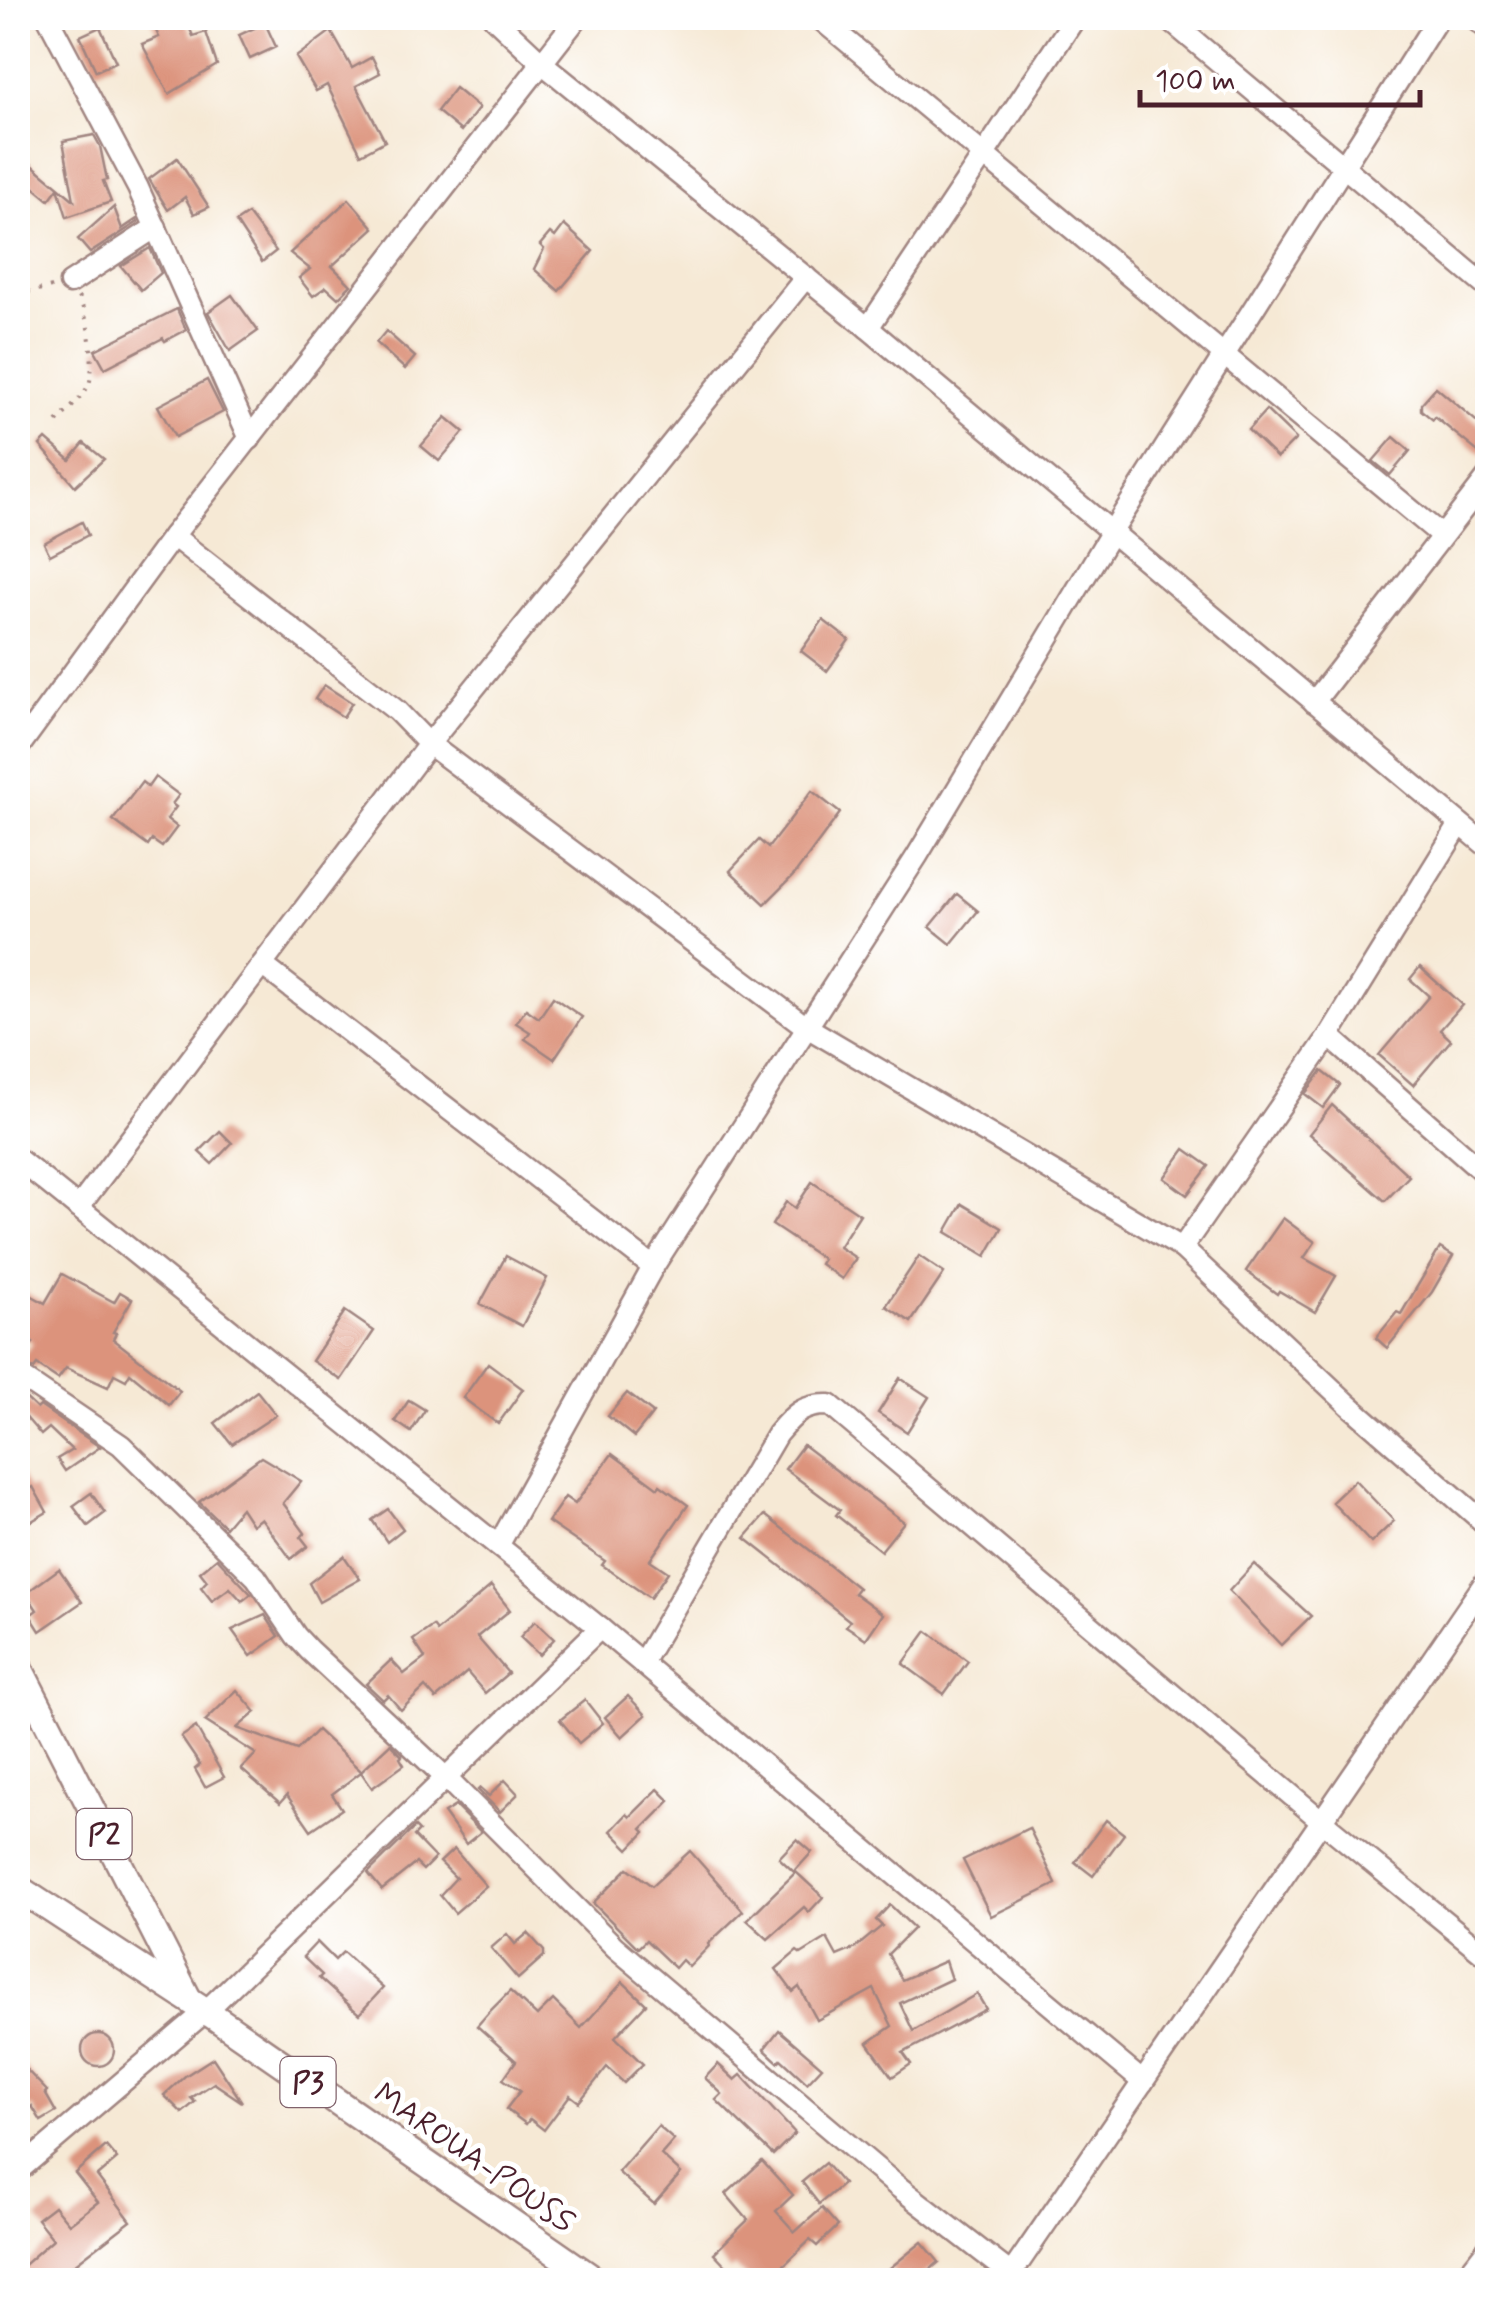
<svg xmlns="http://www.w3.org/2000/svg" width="1505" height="2298" font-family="Mynerve,sans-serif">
  <rect width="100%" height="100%" fill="#fff"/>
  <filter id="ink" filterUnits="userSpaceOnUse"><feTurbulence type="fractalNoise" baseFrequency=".01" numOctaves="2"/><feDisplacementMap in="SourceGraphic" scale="20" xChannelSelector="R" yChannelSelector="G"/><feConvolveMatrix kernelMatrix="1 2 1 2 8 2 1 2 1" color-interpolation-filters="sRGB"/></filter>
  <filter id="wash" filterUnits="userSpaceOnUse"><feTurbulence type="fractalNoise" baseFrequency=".0048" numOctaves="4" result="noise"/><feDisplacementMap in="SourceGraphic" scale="40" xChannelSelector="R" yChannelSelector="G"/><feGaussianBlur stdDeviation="2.25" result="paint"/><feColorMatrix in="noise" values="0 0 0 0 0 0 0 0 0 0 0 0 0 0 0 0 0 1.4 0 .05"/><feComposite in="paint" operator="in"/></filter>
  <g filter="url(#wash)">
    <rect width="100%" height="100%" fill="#f6e9d5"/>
    <g id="blocks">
      <g fill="#dc937c">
        <polygon points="150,18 185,18 193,36 206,32 217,65 169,94 142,44 159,37"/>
        <polygon points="265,23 276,47 250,59 239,35"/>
        <polygon points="100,27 116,62 96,71 80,36"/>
        <polygon points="331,31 352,68 372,57 380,73 356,86 385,141 361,154 327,85 316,91 296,57"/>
        <polygon points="455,88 479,108 461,131 437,111"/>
        <polygon points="94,135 100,146 107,180 103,181 111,202 67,217 58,188 49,200 18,174 18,153 74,200 63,141"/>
        <polygon points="177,158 209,207 194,214 185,197 168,210 149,179"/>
        <polygon points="349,199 374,228 332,266 351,285 338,298 326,287 313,296 299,278 310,269 290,253"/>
        <polygon points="114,207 122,229 137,219 138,222 90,253 78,239"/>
        <polygon points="248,214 276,251 262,262 236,222"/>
        <polygon points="564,225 593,251 559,291 534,269 544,249 540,245 550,233 555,237"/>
        <polygon points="150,248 161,273 141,290 121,266"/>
        <polygon points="232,295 258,331 230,351 208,312"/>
        <polygon points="177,309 186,330 165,341 163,338 105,368 95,350"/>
        <polygon points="386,331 415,357 405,369 376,343"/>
        <polygon points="207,380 223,412 175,437 158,406"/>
        <polygon points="1436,387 1488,431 1488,460 1435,417 1433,420 1421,410 1421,404"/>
        <polygon points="1266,410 1296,439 1277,458 1248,430"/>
        <polygon points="446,417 464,432 439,461 421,446"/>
        <polygon points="1394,437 1410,451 1390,475 1373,461"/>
        <polygon points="46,439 70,460 84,443 104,459 75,486 40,445"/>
        <polygon points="82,522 88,535 50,555 44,543"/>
        <polygon points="823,620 849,640 827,671 801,651"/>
        <polygon points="324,685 352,703 343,717 315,699"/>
        <polygon points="155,777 179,795 172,804 176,807 167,819 177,827 162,847 152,840 148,846 113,820 142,782 148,787"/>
        <polygon points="812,791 840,813 795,874 765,904 730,871 759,840 768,848"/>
        <polygon points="957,894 978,911 951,944 930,927"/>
        <polygon points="1420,967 1462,1005 1440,1030 1451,1040 1413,1085 1379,1055 1429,996 1410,979"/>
        <polygon points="553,997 582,1017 554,1059 525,1039 530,1032 516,1023 526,1009 539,1018"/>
        <polygon points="1322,1071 1340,1085 1323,1108 1305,1094"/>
        <polygon points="1332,1105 1409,1176 1385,1201 1309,1134"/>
        <polygon points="220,1131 232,1143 212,1164 199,1152"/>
        <polygon points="1185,1149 1209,1166 1187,1195 1164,1178"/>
        <polygon points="812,1182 860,1214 839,1247 856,1258 842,1279 820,1264 823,1259 772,1225 786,1202 795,1208"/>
        <polygon points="962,1204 1002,1228 986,1256 946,1232"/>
        <polygon points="1283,1218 1315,1242 1304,1258 1336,1276 1315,1312 1279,1291 1277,1294 1246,1271"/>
        <polygon points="1440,1248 1453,1256 1432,1292 1387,1348 1376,1338 1397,1312 1401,1314"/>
        <polygon points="506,1256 547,1278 522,1326 480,1304"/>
        <polygon points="919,1256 944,1273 911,1322 886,1306"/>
        <polygon points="62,1274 114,1302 120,1292 132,1299 113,1332 116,1333 113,1339 180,1391 169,1405 130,1373 126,1380 114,1374 108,1387 66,1368 58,1379 37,1365 34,1369 18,1361 33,1343 18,1333 18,1288 45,1303"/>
        <polygon points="345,1311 374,1331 341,1380 312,1361"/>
        <polygon points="488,1363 523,1389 498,1424 463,1398"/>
        <polygon points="900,1378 929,1397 907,1432 878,1413"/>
        <polygon points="18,1391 37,1409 40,1406 100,1447 65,1471 57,1459 72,1450 49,1428 41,1435 18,1408"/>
        <polygon points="257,1391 276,1415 232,1444 215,1423"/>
        <polygon points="627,1393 653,1413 634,1437 608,1416"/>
        <polygon points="409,1400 425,1410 411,1432 395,1421"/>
        <polygon points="803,1445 904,1522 881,1551 836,1515 840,1510 785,1469"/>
        <polygon points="612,1454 658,1488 660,1485 688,1505 650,1560 668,1572 650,1598 602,1565 605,1561 548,1522 565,1497 575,1504"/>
        <polygon points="261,1457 301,1481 283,1503 305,1533 301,1537 308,1546 291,1559 261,1518 252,1525 241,1508 225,1527 199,1502"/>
        <polygon points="18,1471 29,1489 33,1487 47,1512 18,1529"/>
        <polygon points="1355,1480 1394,1521 1371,1543 1332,1502"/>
        <polygon points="91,1493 105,1513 88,1526 73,1506"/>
        <polygon points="388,1509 403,1529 387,1542 372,1520"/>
        <polygon points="765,1515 858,1588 854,1593 883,1614 866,1639 846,1626 850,1621 745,1538"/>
        <polygon points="344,1556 360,1579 319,1602 309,1583"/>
        <polygon points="217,1558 251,1594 242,1601 230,1588 212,1601 201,1587 207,1581 200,1572"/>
        <polygon points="1254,1564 1311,1616 1281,1645 1229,1591"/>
        <polygon points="59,1569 82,1602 40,1631 30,1615 37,1610 26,1593"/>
        <polygon points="491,1586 510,1610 477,1637 508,1673 485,1693 467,1672 436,1699 425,1687 401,1710 388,1695 383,1700 366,1684 391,1660 404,1674 425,1658 413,1640 433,1626 437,1631"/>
        <polygon points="265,1615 279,1636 251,1656 232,1630"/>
        <polygon points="535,1621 554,1639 539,1655 520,1637"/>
        <polygon points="927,1631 968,1661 944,1694 903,1664"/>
        <polygon points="237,1690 256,1712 237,1728 297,1750 317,1730 361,1771 390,1744 402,1756 400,1758 404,1765 372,1788 361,1772 332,1794 342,1809 311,1830 287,1795 280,1803 241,1769 256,1754 205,1721"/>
        <polygon points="628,1696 646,1715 622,1737 605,1717"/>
        <polygon points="585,1700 603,1723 579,1743 560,1720"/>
        <polygon points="196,1727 224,1777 205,1787 195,1769 200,1765 181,1737"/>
        <polygon points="505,1780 518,1794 500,1812 478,1790 480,1788 489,1796"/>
        <polygon points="658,1789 670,1801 642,1829 645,1832 629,1849 611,1831 627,1814 630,1817"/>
        <polygon points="455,1806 481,1832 466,1844 444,1813"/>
        <polygon points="1106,1820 1124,1834 1093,1876 1075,1862"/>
        <polygon points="415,1827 419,1831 414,1836 435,1858 423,1870 416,1863 382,1890 368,1873"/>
        <polygon points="1029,1828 1056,1884 991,1916 963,1860"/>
        <polygon points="797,1839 812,1852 794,1872 779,1858"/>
        <polygon points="454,1849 486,1886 455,1913 440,1895 456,1878 440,1862"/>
        <polygon points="690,1851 743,1911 708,1944 709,1946 689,1967 682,1960 675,1968 646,1940 638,1948 593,1903 628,1868 652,1886"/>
        <polygon points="796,1872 823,1897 809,1912 804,1907 768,1939 747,1920"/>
        <polygon points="890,1905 914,1928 888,1954 902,1980 945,1961 951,1979 900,2003 913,2031 977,1994 986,2009 903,2053 911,2064 892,2077 868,2043 892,2026 874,1989 817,2020 799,1987 793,1992 776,1969 797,1951 801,1954 827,1938 837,1956 854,1949 882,1926 876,1920"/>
        <polygon points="528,1933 544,1951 544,1956 518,1979 491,1948 507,1934 515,1944"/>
        <polygon points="317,1942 335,1960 343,1952 383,1988 359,2014 319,1978 322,1975 303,1957"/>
        <polygon points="623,1982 646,2004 615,2037 643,2064 624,2083 607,2067 579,2102 570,2095 544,2130 530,2119 526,2124 506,2109 520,2091 503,2079 516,2061 477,2026 490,2011 510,1991 537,2016 553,2000 581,2028"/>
        <polygon points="779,2030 822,2067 807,2083 781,2059 778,2062 764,2049"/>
        <circle cx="98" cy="2050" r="16"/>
        <polygon points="213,2058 242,2102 214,2083 191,2098 195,2102 182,2113 164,2095 185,2076"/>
        <polygon points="18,2061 47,2091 45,2093 56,2112 41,2121 32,2106 18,2119"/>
        <polygon points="718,2064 735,2080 741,2075 795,2133 773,2155 716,2100 722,2094 705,2078"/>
        <polygon points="658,2126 674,2140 661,2155 681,2173 654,2204 618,2172"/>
        <polygon points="106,2146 117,2159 97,2176 131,2221 74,2265 60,2280 18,2280 18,2270 53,2239 37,2219 54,2206 69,2224 98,2202 75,2173"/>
        <polygon points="762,2161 793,2195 776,2211 795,2232 822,2208 838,2226 817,2246 810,2240 780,2269 793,2280 751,2280 735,2267 731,2271 714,2253 748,2220 726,2194"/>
        <polygon points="825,2163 843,2184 819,2204 802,2182"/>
        <polygon points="922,2242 939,2262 918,2280 901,2280 890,2268"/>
      </g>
    </g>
  </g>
  <g filter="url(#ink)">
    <use href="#blocks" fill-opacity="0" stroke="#a08480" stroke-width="2.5"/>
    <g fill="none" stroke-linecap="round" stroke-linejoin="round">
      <defs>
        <g id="minor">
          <polyline points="48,18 138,188 250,439"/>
          <polyline points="494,18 542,63 868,328 1488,847"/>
          <polyline points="819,18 1441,535"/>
          <polyline points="1167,18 1488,288"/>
          <polyline points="1473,18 1488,29"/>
          <polyline points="70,283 156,227"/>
          <polyline points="868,328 1075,18"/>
          <polyline points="173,536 397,711 429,744 805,1026 1182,1248"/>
          <polyline points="1314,702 1488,477"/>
          <polyline points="18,748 173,536 577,18"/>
          <polyline points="1460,824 1329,1036 1182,1248 1349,1405 1488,1526"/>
          <polyline points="262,965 653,1267"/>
          <polyline points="1329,1036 1488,1176"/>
          <polyline points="18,1159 600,1628 1143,2082"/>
          <polyline points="78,1208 429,744 806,277"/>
          <polyline points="18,1375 121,1445 256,1577 296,1636 309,1650 445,1777 615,1947 896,2185 1011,2274"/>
          <polyline points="498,1546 653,1267 917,856 1111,533 1438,18"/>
          <path d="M 642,1663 L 777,1434 C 794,1414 803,1404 830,1405 L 1323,1822 L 1488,1957"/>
          <polyline points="18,2171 206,2011 600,1628"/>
          <polyline points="1007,2280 1488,1578"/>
          <polyline points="1463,2280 1488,2248"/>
        </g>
        <g id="major">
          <polyline points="18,1665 188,1998"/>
          <polyline points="18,1888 206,2011 595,2280"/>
        </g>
      </defs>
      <use href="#minor" stroke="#a08480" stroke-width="25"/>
      <use href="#major" stroke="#a08480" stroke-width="30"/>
      <g stroke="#a08480" stroke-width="4" stroke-dasharray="2.5 8" stroke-linecap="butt">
        <polyline points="18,294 52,287"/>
        <path d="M 57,422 C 67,411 83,398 89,384 C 96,366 88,313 78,297"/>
      </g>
      <use href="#minor" stroke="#fff" stroke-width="20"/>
      <use href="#major" stroke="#fff" stroke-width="25"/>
    </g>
  </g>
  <g text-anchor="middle" stroke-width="10" stroke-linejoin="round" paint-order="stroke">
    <g fill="#fff" stroke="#80626b" stroke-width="2.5">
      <rect x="76.5" y="1809" width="55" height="50" rx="8"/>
      <rect x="280.5" y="2057" width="55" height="50" rx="8"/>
    </g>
    <g font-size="30" font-weight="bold" fill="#4a1f2b">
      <text x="104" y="1844">P2</text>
      <text x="308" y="2092">P3</text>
    </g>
    <g font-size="32" fill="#4a1f2b" stroke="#fff">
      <text transform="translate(475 2157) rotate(35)" y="11">MAROUA-POUSS</text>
    </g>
  </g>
  <rect width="1505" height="2298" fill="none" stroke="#fff" stroke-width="60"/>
  <path d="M1140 90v15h280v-15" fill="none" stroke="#4a1f2b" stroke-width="5"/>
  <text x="1155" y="90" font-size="30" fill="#4a1f2b" stroke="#ffffff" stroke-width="8" paint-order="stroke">100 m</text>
</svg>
